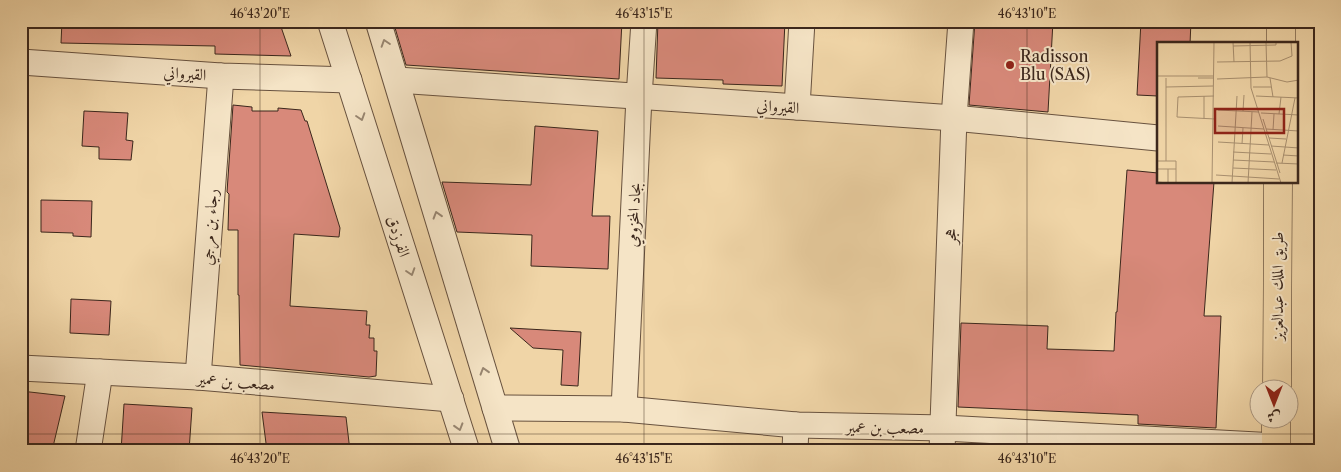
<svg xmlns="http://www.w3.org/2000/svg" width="1341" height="472" font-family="'Libre Caslon Text',Amiri,serif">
  <rect width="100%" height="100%" fill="#f0d5a7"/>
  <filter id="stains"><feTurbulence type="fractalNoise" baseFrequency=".004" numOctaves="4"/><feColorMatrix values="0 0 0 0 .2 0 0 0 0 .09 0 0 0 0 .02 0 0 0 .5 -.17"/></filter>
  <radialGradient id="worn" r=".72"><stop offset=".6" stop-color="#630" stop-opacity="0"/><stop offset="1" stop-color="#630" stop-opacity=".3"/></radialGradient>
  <g fill="#d8897a" stroke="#3b271c">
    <polygon points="62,21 279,21 291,56 215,54 215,46 61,43"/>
    <polygon points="393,21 622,21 619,79 406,65"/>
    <polygon points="658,21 785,21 782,86 723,84 723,80 656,78"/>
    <polygon points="975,21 1053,21 1048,112 969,105"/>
    <polygon points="1141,21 1191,21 1190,44 1158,44 1158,96 1137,95"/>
    <polygon points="233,105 252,107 252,111 278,111 278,108 301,110 305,121 307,121 340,228 339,237 294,234 290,306 367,311 366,325 370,325 369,338 374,338 374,351 377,351 376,376 369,377 240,365 239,295 238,295 238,230 228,230 229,194 227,192"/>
    <polygon points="84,111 128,113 126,140 133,141 131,160 99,159 99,147 82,146"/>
    <polygon points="535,126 598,131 592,216 610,216 608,269 531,266 532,235 457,232 442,182 531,185"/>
    <polygon points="1127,170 1158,173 1158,182 1214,182 1204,316 1221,316 1216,428 1138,424 1138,415 958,407 961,323 1048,326 1047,349 1114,351 1116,312 1117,312"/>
    <polygon points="41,200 92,201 91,237 73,236 73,233 41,232"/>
    <polygon points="71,299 111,301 109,335 70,333"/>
    <polygon points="510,328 581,332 578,386 561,385 563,350 533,348"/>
    <polygon points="21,391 65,396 52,451 21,451"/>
    <polygon points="124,404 192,408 189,451 121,451"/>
    <polygon points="262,412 346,417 350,451 267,451"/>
  </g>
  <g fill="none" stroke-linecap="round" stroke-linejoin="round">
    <defs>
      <g id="minor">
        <polyline points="330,21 467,451"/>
        <polyline points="378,21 508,451"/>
        <polyline points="21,62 221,76 349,80"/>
        <polyline points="397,80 797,107 954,118 1158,138"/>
        <polyline points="797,107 802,21"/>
        <polyline points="21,368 198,377 451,399"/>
        <polyline points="198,377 221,76"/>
        <polyline points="495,408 624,409 796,425 944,428 1276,446"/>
        <polyline points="624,409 639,97 644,21"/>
        <polyline points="88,451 100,372"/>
        <polyline points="795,451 796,425"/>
        <polyline points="942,451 954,118 961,21"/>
      </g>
      <g id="major">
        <polyline points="1281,44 1281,21"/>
        <polyline points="1277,390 1278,182"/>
        <polyline points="1276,451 1276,420"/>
      </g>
    </defs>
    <use href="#minor" stroke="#68523f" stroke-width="27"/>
    <use href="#major" stroke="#3b271c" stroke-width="29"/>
    <use href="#minor" stroke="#f5e4c6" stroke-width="25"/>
    <use href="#major" stroke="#f0d5a7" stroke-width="28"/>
  </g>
  <defs><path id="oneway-chevron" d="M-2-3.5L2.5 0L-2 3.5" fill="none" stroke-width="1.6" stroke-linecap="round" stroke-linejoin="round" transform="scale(1.25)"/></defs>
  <g stroke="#988671">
    <use href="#oneway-chevron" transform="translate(385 43) rotate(-108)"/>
    <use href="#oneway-chevron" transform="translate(361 117) rotate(72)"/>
    <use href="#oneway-chevron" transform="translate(437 215) rotate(-107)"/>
    <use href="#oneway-chevron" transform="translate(411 272) rotate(72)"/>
    <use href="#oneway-chevron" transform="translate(484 371) rotate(-107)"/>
    <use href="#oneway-chevron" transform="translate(459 427) rotate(73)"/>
  </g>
  <path fill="none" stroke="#3b271c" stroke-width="1" stroke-opacity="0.45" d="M 260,21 L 260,451M 644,21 L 644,451M 1027,21 L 1027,451M 21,434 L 1320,434"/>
  <circle fill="#8f2418" stroke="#f5e4c6" stroke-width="2" cx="1010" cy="65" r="5"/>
  <g text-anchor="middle" stroke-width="4" stroke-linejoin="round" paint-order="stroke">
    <g font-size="16" fill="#3b271c" stroke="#f5e4c6" text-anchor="start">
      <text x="1020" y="62">Radisson<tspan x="1020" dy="18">Blu (SAS)</tspan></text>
    </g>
    <g font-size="16" fill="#3b271c" stroke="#f5e4c6">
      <text transform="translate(185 73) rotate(4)" y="6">القيرواني</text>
      <text transform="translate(778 106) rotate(4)" y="6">القيرواني</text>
      <text transform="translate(633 215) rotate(-87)" y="6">بجاد المخزومي</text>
      <text transform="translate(209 227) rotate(-86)" y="6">رجاء بن مرجي</text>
      <text transform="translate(399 236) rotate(72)" y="6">الفرزدق</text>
      <text transform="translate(950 236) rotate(-88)" y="6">هجر</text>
      <text transform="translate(1277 286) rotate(-90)" y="6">طريق الملك عبدالعزيز</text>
      <text transform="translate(236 381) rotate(5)" y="6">مصعب بن عمير</text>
      <text transform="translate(885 427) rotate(1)" y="6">مصعب بن عمير</text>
    </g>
  </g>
  <g transform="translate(1157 42)">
    <rect width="141" height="141" fill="#f0d5a7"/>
    <path fill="none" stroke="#a88f6f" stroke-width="1" d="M 76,0 L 77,20M 93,0 L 94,46 L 124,141M 109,0 L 110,35M 76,4 L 119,3 L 119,0M 60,20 L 123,19 L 135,14 L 134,0M 0,34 L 57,34M 9,36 L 9,119M 41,36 L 57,36M 113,36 L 116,55M 60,37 L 110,35 L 130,40 L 142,38M 9,45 L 56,44M 96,45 L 114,45M 47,54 L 47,77M 57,54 L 21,55 L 20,75 L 58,77M 99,54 L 142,56M 61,68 L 102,70M 86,69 L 87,53M 104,71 L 142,73M 122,72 L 124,55M 106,77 L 123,131M 61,84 L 107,87M 109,87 L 142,89M 116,88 L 117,72M 112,96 L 129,97M 61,100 L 112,103M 85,102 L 86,86M 114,104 L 142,106M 76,110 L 114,112M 126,113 L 142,114M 76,118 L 117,120M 0,119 L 19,119 L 19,141M 119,121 L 142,122M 125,121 L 138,56M 76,126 L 119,128M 0,127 L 19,127M 59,133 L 122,137M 0,140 L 11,141 L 11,127M 55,141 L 57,0M 75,141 L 80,54M 91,141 L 95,70"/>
    <path fill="#8f2418" fill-opacity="0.15" stroke="#8f2418" stroke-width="2.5" d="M 58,67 L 127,67 L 127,91 L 58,91 Z"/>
    <rect width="141" height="141" fill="none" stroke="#3b271c" stroke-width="2.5"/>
  </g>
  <rect width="1341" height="472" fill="none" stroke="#f0d5a7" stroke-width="55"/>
  <g transform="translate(1274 404) rotate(180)"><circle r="24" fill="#f5e4c6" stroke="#ab9882"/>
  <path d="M0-4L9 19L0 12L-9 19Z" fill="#8f2418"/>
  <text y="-8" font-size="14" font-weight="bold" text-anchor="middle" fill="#3b271c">ش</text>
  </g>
  <rect x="28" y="28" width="1286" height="416" fill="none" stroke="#3b271c" stroke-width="2"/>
  <g font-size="12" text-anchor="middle" fill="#3b271c">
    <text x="260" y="18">46°43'20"E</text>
    <text x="644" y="18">46°43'15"E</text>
    <text x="1027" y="18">46°43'10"E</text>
    <text x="260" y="463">46°43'20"E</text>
    <text x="644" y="463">46°43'15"E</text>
    <text x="1027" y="463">46°43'10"E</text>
  </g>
  <rect width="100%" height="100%" filter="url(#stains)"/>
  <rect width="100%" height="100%" fill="url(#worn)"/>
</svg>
